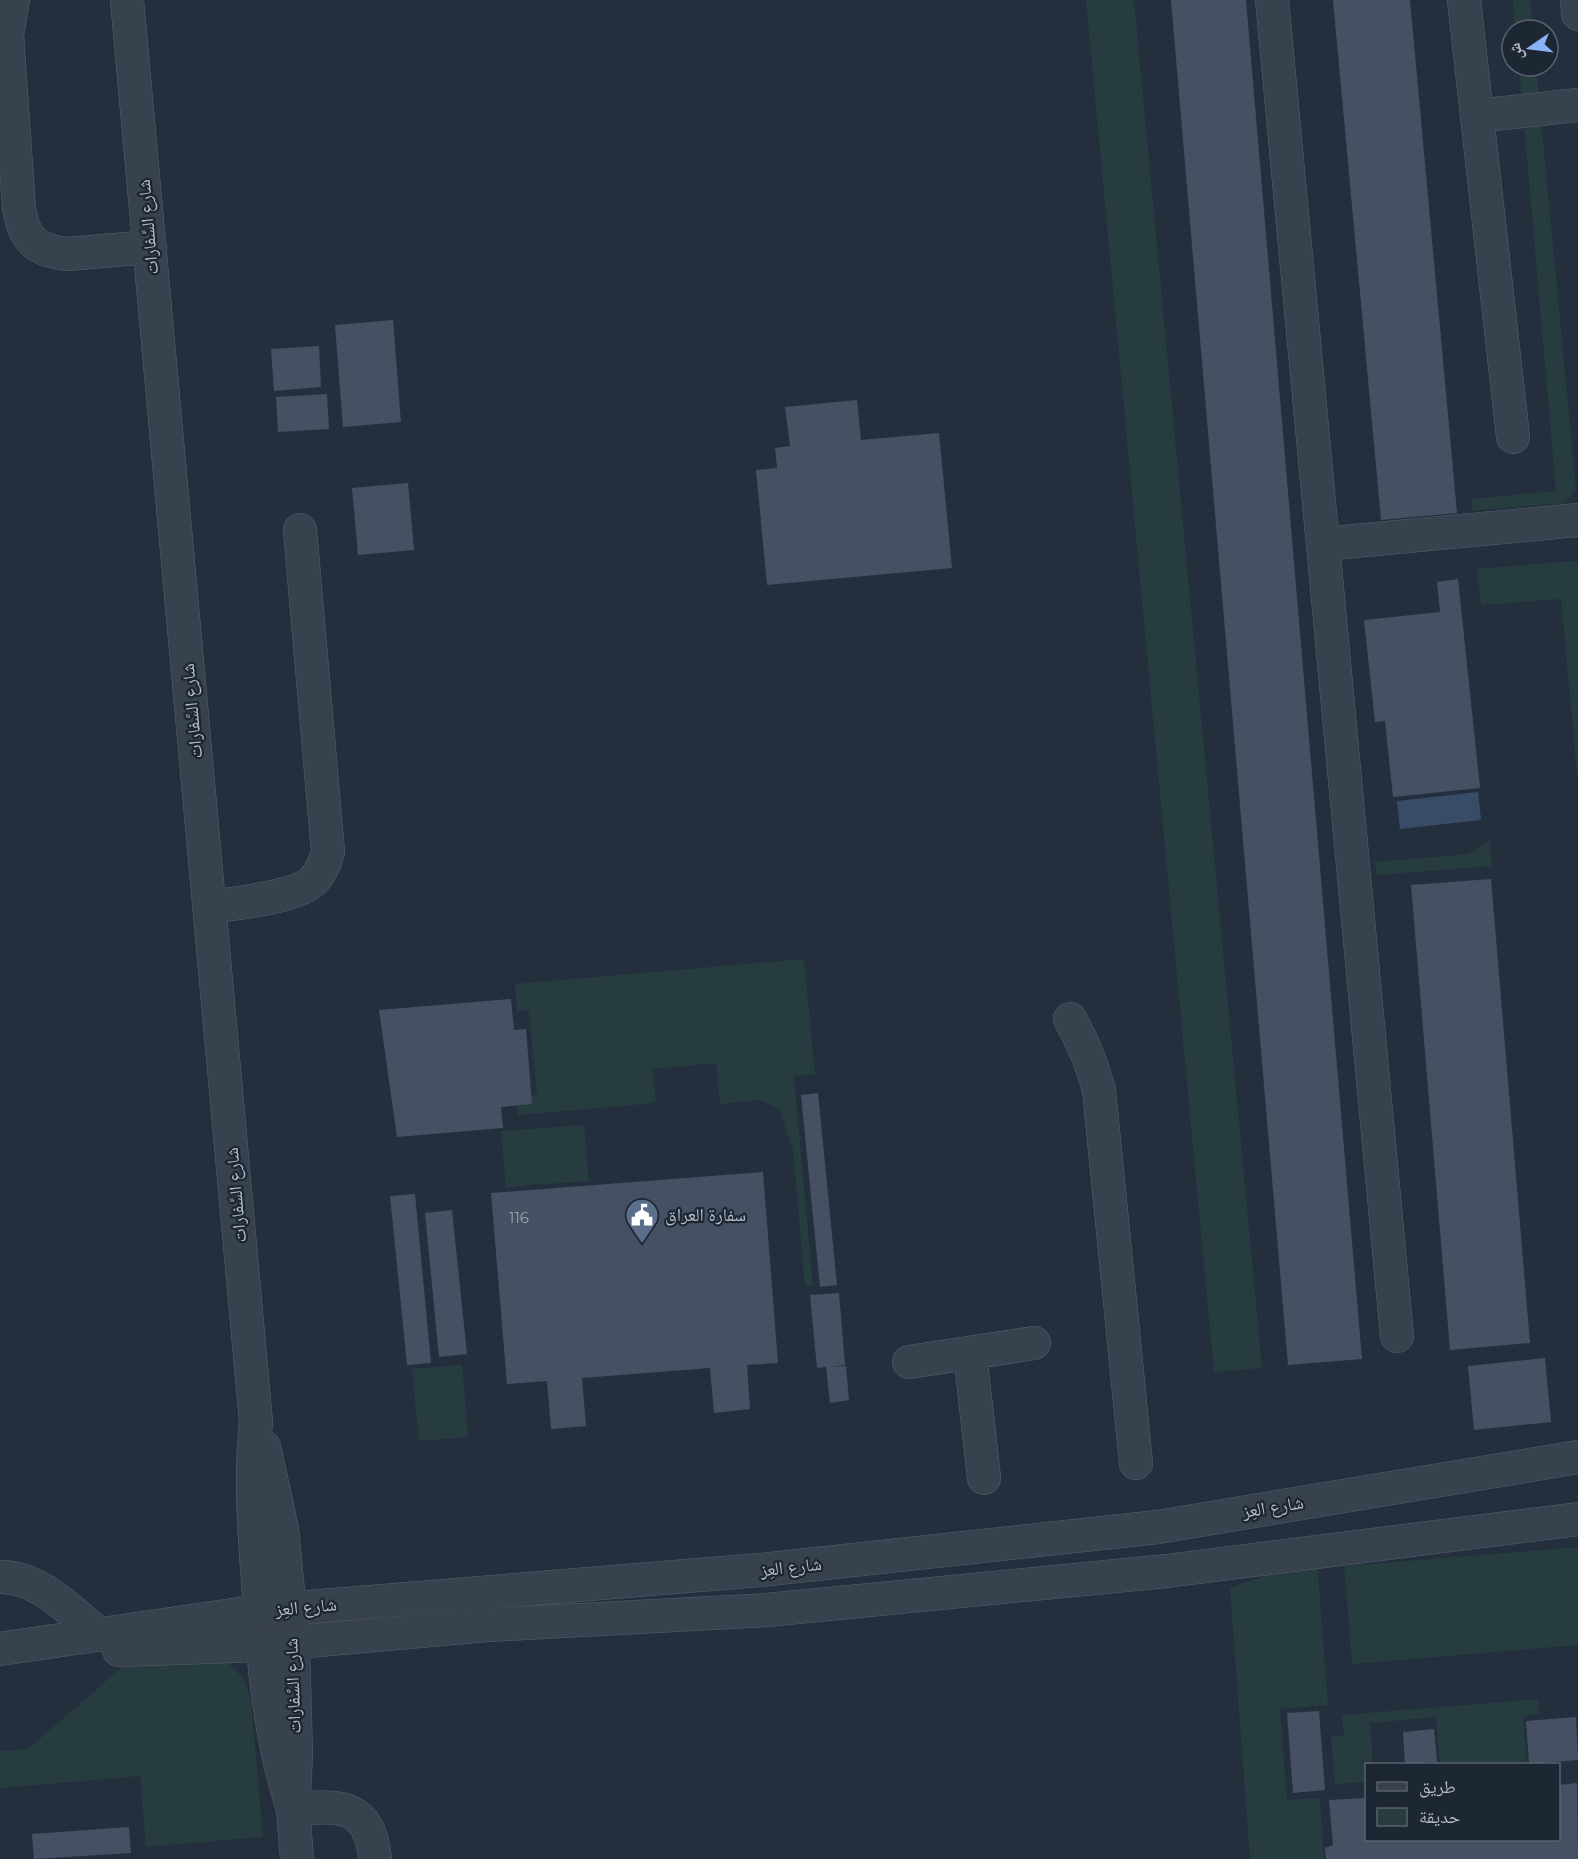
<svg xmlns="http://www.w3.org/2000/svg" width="1578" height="1859" font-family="Montserrat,'Noto Naskh Arabic',sans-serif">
  <rect width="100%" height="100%" fill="#242f3e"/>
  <g fill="#263c3f">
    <polygon points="1086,0 1134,0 1262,1368 1214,1372"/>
    <polygon points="1513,0 1530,0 1533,30 1515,30"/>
    <polygon points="1519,66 1536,66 1576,489 1565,503 1472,511 1471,499 1556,491"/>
    <polygon points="1574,561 1578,563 1578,784 1561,599 1481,605 1477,569"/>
    <polygon points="1490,840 1492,866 1376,875 1375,862 1468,854"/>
    <polygon points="804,959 815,1074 794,1076 813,1286 805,1286 793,1150 780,1111 762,1100 720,1104 716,1063 653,1069 656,1103 518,1115 516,1097 537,1095 529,1010 517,1011 515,984"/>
    <polygon points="584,1125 589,1181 506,1187 501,1131"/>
    <polygon points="462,1365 468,1437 419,1441 412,1369"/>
    <polygon points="1578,1547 1578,1645 1352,1664 1344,1566"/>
    <polygon points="1317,1562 1328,1705 1280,1709 1287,1800 1320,1798 1324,1859 1250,1859 1230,1588 1296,1564"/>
    <polygon points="227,1662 243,1678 251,1701 263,1837 146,1847 140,1776 0,1788 0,1751 28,1749 124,1665"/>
    <polygon points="1538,1699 1539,1714 1523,1716 1527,1764 1440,1764 1436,1717 1370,1723 1373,1764 1366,1764 1366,1782 1335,1784 1331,1736 1344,1735 1342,1715"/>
  </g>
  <polygon fill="#394c67" points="1478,792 1481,820 1400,829 1397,801"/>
  <g fill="#455162">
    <polygon points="1171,0 1246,0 1362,1359 1288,1365"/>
    <polygon points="1333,0 1410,0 1457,513 1381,520"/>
    <polygon points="393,320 401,422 343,427 335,325"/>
    <polygon points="319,346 321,387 274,391 271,349"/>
    <polygon points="327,394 329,429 278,432 276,397"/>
    <polygon points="857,400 861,440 939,433 952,568 767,585 756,470 777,468 775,448 790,446 785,407"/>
    <polygon points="408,483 414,550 358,555 352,488"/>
    <polygon points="1458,579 1480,788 1393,797 1385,721 1375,722 1364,620 1440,612 1437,582"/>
    <polygon points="1491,879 1530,1343 1450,1350 1411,885"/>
    <polygon points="511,999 514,1030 526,1029 532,1104 501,1107 503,1128 397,1137 379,1010"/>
    <polygon points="818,1093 837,1285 820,1287 801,1095"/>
    <polygon points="763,1172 778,1363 747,1365 750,1409 714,1413 710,1368 582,1378 586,1426 551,1429 547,1381 507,1384 491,1193"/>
    <polygon points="415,1194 431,1363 407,1365 390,1196"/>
    <polygon points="452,1210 467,1354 439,1357 425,1213"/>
    <polygon points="839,1293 845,1365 831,1367 846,1366 849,1400 830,1403 826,1367 817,1368 810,1295"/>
    <polygon points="1545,1358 1551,1422 1474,1430 1468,1366"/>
    <polygon points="1319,1711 1325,1790 1293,1793 1287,1713"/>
    <polygon points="1576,1717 1578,1760 1529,1764 1526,1721"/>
    <polygon points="1434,1729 1437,1762 1405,1764 1403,1732"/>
    <polygon points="1577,1783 1578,1859 1326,1859 1325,1848 1333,1845 1329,1800 1366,1798 1366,1840 1558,1840 1558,1785"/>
    <polygon points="129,1827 131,1853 34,1859 32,1834"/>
  </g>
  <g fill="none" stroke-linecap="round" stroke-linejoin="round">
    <defs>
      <g id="minor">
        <path d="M 13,0 L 7,35 L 19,208 C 24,240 36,251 68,254 L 150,247"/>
        <path d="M 127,0 L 256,1422 C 250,1479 254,1526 258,1582 C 263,1659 269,1736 293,1809"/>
        <polyline points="1272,0 1397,1336"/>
        <polyline points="1464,0 1513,437"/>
        <polyline points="1577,0 1578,14"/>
        <polyline points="1477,116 1578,105"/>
        <polyline points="1323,544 1578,520"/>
        <path d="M 210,907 C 235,903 295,898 313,881 C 321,873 325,863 328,852 L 300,530"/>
        <path d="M 1070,1019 C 1083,1042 1092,1064 1099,1090 L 1136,1463"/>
        <polyline points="970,1353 984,1478"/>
        <polyline points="909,1362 1034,1343"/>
        <polyline points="264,1447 282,1529 293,1643 296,1755 293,1809 297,1859"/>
        <path d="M 0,1577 C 39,1576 71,1612 100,1635"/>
        <polyline points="0,1649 260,1611 760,1570 1158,1527 1578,1457"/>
        <polyline points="119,1650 263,1645 487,1625 767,1610 1167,1571 1578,1519"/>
        <path d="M 293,1809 C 338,1806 370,1802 375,1859"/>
      </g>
    </defs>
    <use href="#minor" stroke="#565f6c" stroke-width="34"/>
    <use href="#minor" stroke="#38414e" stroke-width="33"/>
  </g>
  <defs>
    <symbol id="civic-pin" viewBox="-11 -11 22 30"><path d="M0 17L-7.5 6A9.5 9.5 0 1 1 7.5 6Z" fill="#5c6f8a" stroke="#1d2633"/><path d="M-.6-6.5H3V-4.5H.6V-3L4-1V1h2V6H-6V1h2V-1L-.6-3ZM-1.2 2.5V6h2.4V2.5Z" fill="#fff"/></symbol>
  </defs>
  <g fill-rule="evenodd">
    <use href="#civic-pin" x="623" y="1196" width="38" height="52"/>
  </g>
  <g text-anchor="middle" stroke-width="4.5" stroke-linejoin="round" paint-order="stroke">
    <g font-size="15" fill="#98a1af">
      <text x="519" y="1223">116</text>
    </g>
    <g font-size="18" fill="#b4bcc9" stroke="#1d2633">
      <text transform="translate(148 227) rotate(-95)" y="6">شارع السَّفارات</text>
      <text transform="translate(192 711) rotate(-95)" y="6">شارع السَّفارات</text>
      <text transform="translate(236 1195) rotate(-95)" y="6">شارع السَّفارات</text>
      <text transform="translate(1273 1507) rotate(-9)" y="6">شارع العِز</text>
      <text transform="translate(791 1567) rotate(-6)" y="6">شارع العِز</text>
      <text transform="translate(306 1607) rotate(-5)" y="6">شارع العِز</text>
      <text transform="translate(293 1686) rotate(-92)" y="6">شارع السَّفارات</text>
    </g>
    <g font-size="18" fill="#b4bcc9" stroke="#1d2633" text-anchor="start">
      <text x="665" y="1221">سفارة العراق</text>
    </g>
  </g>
  <rect x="1365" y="1763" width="195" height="78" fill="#1d2633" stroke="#59626f" stroke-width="1.5"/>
  <rect x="1377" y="1782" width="30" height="9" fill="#38414e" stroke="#59626f" stroke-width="1.5"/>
  <text x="1419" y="1793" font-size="18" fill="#b4bcc9">طريق</text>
  <rect x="1377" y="1808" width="30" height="18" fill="#263c3f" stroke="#59626f" stroke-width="1.5"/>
  <text x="1419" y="1823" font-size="18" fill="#b4bcc9">حديقة</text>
  <g transform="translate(1530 48) rotate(256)"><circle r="28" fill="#1d2633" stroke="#59626f" stroke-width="1.5"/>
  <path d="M0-4.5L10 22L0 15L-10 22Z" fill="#8ab4f8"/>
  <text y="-9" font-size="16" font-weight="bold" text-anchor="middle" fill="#b4bcc9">ش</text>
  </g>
</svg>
